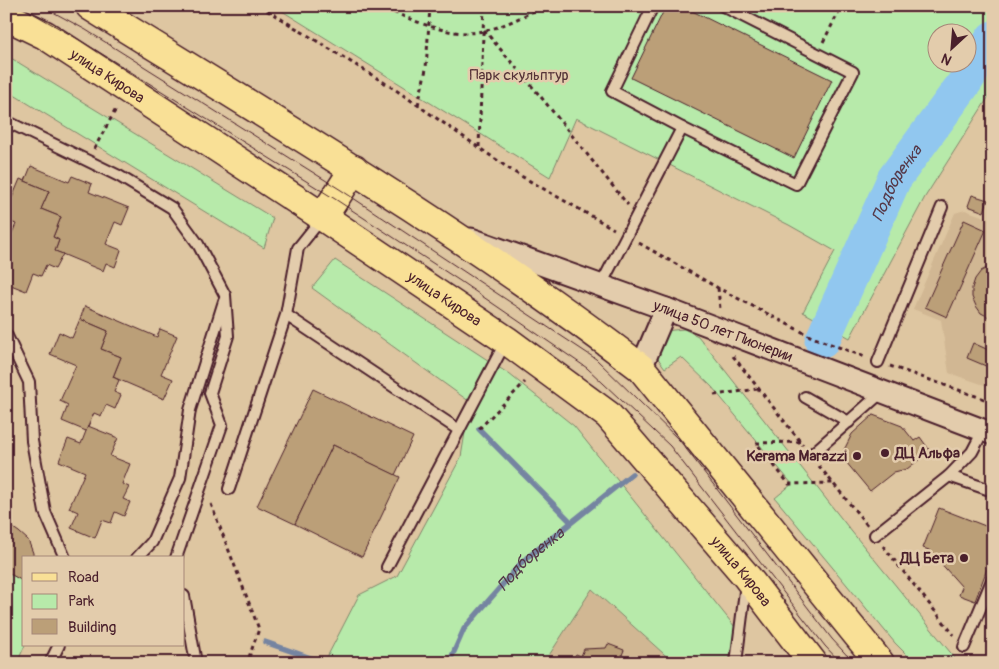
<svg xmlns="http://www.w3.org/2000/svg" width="999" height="669" font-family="Pangolin,sans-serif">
  <rect width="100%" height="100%" fill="#dec6a1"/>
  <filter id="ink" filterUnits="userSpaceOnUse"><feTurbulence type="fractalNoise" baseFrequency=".02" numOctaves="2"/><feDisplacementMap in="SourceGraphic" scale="10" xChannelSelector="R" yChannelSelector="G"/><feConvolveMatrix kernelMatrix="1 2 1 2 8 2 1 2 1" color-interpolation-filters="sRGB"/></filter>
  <g filter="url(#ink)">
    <g fill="#d1b793">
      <polygon points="965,210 993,220 993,388 949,373 941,320 913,309 955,213"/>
      <polygon points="592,589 674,663 544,663"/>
    </g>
    <g fill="#b7eaaa" stroke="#80846a" fill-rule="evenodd">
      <path d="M 274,6 L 993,6 L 993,90 L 925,197 L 850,338 L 803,312 L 835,251 L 789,225 L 576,118 L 550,177 ZM 936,32 L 966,32 L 966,62 L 936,62 Z"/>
      <polygon points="6,55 273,218 264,248 6,90"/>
      <polygon points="335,260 509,374 574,426 735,627 729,663 674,663 592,589 544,663 324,663 359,595 397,576 461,457 470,402 312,288"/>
      <polygon points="684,329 698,336 852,532 959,663 915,663 895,643 775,498 792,484 712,387 681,357 665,368 654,353 664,331"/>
      <polygon points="6,572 23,581 24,583 25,645 17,663 6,663"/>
    </g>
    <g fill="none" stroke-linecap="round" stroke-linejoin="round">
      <g stroke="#7584a1" stroke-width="5.5">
        <polyline points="479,429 571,522"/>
        <polyline points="265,642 325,663"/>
        <path id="s1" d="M 449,663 L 464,629 L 522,562 L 632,474"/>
      </g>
      <path stroke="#91c7ef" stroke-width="35" id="s2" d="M 822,341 L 894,179 L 965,82 L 993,38"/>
    </g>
    <g fill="#bb9f78" stroke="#4a1f2b">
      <polygon points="666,6 682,6 832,80 794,158 631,78"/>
      <polygon points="31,166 69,182 72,176 92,184 89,192 129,208 122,225 115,222 106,244 121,250 115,267 106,263 103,271 55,251 59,240 53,237 61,217 41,209 49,191 25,181"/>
      <polygon points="20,179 49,191 41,209 61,217 53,237 59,240 55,251 63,254 55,269 46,265 41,276 33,273 26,291 6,283 6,270 8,265 6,264 6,247 16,224 6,220 6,195 12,198"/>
      <polygon points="972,195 988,200 984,212 968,206"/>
      <polygon points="964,220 986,230 947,317 925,307"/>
      <polygon points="993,265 993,319 981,313 976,306 972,297 972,288 975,279 981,271"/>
      <polygon points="85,306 157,337 160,329 177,336 161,374 173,379 164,399 113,377 121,357 101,349 108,331 80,319"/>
      <polygon points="80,319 108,331 101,349 121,357 113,377 119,380 114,392 121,395 115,409 106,405 101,416 94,413 86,431 62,421 68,405 60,401 76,365 50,354 59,332 72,338"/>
      <polygon points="973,343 993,352 993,369 967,358"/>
      <polygon points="313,389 413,437 395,475 333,445 295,524 257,506"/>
      <polygon points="873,415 902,426 914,441 920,437 930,451 907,469 894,472 870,491 841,456 852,434"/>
      <polygon points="88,426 118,438 110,456 130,464 122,484 129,487 123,499 130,502 124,516 115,512 111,523 102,520 95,538 71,528 78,512 69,508 85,472 59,461 68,439 81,444"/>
      <polygon points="333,445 400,477 362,557 295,524"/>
      <polygon points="939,508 993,529 993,566 991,570 987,569 975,601 959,595 962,587 929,550 923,548"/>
      <polygon points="6,523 19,532 28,540 33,553 33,558 24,558 23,581 6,572"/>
      <polygon points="608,644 624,650 622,655 631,663 570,663 576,654 581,656 584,649 606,648"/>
    </g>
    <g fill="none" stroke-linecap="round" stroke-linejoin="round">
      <defs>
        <g id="service">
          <polyline points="653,6 612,91 682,128 796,184 853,72 723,6"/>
          <polyline points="6,121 119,176 172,208 198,244 225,295 228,336 210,393 222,425 176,558"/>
          <polyline points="601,285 682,128"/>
          <polyline points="286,315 459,430"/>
          <polyline points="6,334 29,382 32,441 45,512 65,558"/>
          <polyline points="878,362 942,207"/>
          <polyline points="805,397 849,422"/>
          <polyline points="811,455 882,392"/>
          <polyline points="949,476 993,491"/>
          <polyline points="229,489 286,315 298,248 322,218"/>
          <polyline points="875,535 949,476 972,452 983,431"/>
          <polyline points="137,558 152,542 180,478 190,410 224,301"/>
          <polyline points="387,567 506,341"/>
          <polyline points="184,596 196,663"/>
          <polyline points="964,647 993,578"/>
          <polyline points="50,663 59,645"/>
          <polyline points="736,663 746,583"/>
        </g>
        <g id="minor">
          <path id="s3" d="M 471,239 L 666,309 L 993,434"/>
          <polyline points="641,368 666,309"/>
        </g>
        <g id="primary">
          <path d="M 90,6 C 277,122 466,234 641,368 L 880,663"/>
          <path id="s4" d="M 6,16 L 45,35 L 323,217 L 506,340 L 608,415 L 747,577 L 813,663"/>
          <polyline points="323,217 354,169"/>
        </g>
      </defs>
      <use href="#service" stroke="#4a1f2b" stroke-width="14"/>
      <use href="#minor" stroke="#4a1f2b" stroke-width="25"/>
      <use href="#primary" stroke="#4a1f2b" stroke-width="31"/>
      <g stroke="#4a1f2b" stroke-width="3" stroke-dasharray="4 4" stroke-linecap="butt">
        <polyline points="260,6 393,88 514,172 614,229"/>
        <path d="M 379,6 C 405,17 439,33 467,33 C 494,32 520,18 543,6"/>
        <polyline points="484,30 541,97 628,205"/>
        <polyline points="823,42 842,6"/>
        <polyline points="418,105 426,69 430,6"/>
        <polyline points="479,147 484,6"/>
        <polyline points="94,149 116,109"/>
        <polyline points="639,243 718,288 812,337 865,357"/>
        <polyline points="718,288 720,309"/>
        <polyline points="733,356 803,445"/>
        <polyline points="890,366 993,402"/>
        <polyline points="714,395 758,389"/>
        <polyline points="479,429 525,382"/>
        <polyline points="800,442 756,443 789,484 833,483"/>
        <polyline points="819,466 867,525"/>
        <polyline points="211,504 259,629 247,663"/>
        <polyline points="883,546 954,635"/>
      </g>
      <use href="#service" stroke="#e3ccac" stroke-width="10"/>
      <use href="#minor" stroke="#e3ccac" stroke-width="21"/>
      <use href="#primary" stroke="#f9e096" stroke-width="28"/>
      <g stroke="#4a1f2b" stroke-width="1">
        <polyline points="20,6 78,39 335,199 460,281 587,368 670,446 825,646 841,663"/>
        <polyline points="42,6 86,30 341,190 596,359 680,441 832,639 854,663"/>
      </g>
    </g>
  </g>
  <g fill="#4a1f2b" stroke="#e3ccac" stroke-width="2">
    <circle cx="885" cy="453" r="5"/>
    <circle cx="857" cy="456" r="5"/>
    <circle cx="964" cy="558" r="5"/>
  </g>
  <g text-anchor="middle" stroke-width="5" stroke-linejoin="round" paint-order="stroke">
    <g font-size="15" fill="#553338" stroke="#e3ccac">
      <text x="519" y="80">Парк скульптур</text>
    </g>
    <g font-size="15" fill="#4a1f2b" stroke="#e3ccac">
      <text dy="5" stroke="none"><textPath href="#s4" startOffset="118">улица Кирова</textPath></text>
      <text dy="5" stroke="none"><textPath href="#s4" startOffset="522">улица Кирова</textPath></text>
      <text dy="5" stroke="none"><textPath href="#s3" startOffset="268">улица 50 лет Пионерии</textPath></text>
      <text dy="5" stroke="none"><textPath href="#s4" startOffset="928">улица Кирова</textPath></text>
    </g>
    <g font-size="15" font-weight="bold" fill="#4a1f2b" stroke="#e3ccac" text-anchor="end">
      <text x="895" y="458" text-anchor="start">ДЦ Альфа</text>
      <text x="847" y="461">Kerama Marazzi</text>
      <text x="954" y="563">ДЦ Бета</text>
    </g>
    <g font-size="16" font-style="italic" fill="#553848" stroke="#e3ccac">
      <text dy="6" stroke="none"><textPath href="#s2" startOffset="175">Подборенка</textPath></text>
      <text dy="6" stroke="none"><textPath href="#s1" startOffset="134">Подборенка</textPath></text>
    </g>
  </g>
  <rect width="999" height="669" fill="none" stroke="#e3ccac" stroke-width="25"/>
  <rect x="12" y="12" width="974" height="644" fill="none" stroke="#4a1f2b" stroke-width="2" filter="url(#ink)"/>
  <rect x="22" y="556" width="162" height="90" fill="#e3ccac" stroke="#a68778"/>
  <rect x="32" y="573" width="25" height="8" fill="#f9e096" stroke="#a68778"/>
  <text x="68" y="582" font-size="15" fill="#4a1f2b">Road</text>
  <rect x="32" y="594" width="25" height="15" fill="#b7eaaa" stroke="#a68778"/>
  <text x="68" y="606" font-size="15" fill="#4a1f2b">Park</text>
  <rect x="32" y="619" width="25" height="15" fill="#bb9f78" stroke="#a68778"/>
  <text x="68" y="632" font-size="15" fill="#4a1f2b">Building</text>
  <g transform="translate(952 48) rotate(206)"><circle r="24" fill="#e3ccac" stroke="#a68778"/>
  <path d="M0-4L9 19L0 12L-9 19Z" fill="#4a1f2b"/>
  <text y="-8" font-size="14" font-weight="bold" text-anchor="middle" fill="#4a1f2b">N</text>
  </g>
</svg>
